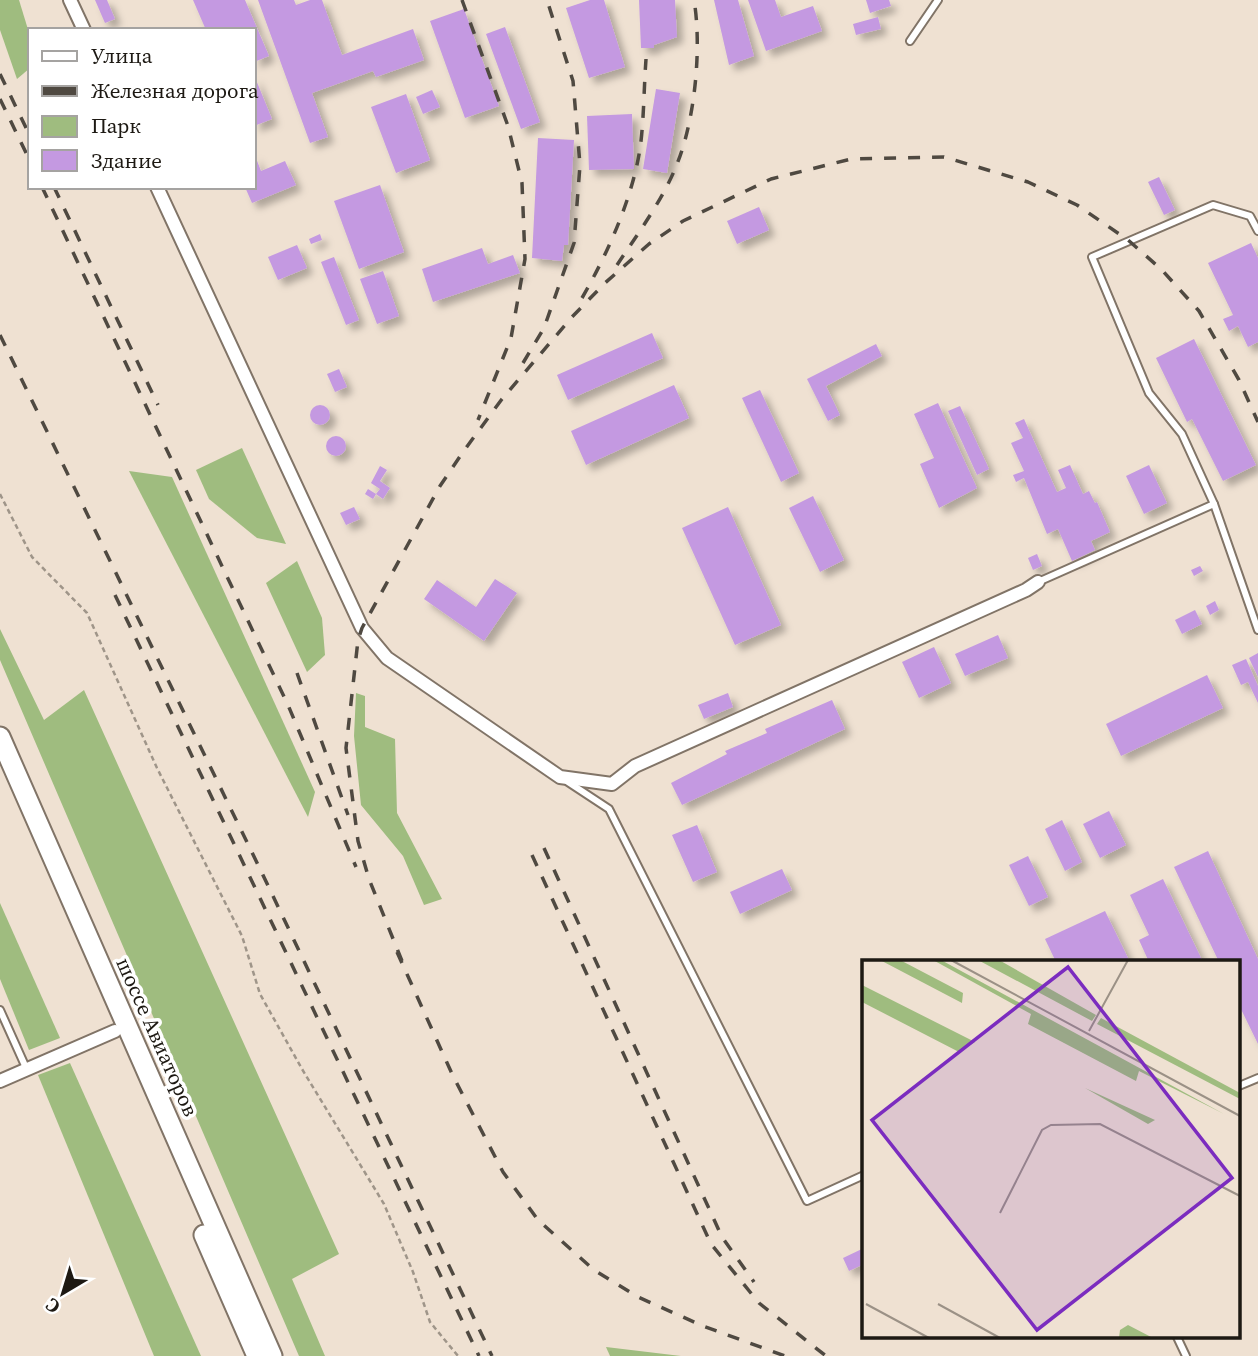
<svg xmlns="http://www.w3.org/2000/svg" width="1258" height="1356" font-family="'Source Serif 4',serif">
  <defs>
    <filter id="shadow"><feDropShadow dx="6" dy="6" stdDeviation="3.5" flood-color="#0004"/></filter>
  </defs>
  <rect width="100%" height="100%" fill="#efe1d2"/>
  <g fill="#9fbc7f">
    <polygon points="0,0 19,0 30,36 30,68 17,79 0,30"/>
    <polygon points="242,448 286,544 257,538 209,499 196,470"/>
    <polygon points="129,471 172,477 315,792 308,817"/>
    <polygon points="297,561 322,618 325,655 307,672 266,583"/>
    <polygon points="0,629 44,720 84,690 339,1254 292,1279 325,1356 299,1356 0,660"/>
    <polygon points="356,693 365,696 365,727 395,739 397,813 442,899 424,905 403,856 361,805 354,736"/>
    <polygon points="0,903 60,1038 29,1050 0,979"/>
    <polygon points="70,1063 201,1356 154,1356 38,1075"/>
    <polygon points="606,1347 681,1356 610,1356"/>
  </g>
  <g fill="#c499e1" filter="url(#shadow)">
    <polygon points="95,0 107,0 115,19 105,23"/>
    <polygon points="193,0 245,0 269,56 254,62 254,30 206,30"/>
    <polygon points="258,0 294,0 296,5 310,0 322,0 342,55 413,29 424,60 376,77 373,71 312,93 328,137 310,143"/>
    <polygon points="590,0 604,0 625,67 589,78 566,8"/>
    <polygon points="639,0 675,0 677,37 654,45 654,48 641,48"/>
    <polygon points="714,0 738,0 754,56 729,65"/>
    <polygon points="748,0 775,0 781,17 813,6 822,31 766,51"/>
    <polygon points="866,0 889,0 891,6 870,13"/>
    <polygon points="464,9 499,106 465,118 430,21"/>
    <polygon points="878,17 881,29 856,35 853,24"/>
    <polygon points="505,27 540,122 521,129 486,34"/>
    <polygon points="254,75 272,119 254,126"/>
    <polygon points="656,89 680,93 667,173 643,169"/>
    <polygon points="432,90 440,107 423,114 416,97"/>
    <polygon points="406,94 430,160 396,173 371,107"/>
    <polygon points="632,114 634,169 589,170 587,116"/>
    <polygon points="538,138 574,140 568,245 564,245 562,261 532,258"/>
    <polygon points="254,153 261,171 285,161 296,185 252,203 245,187 254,187"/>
    <polygon points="1159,177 1175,210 1164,215 1148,182"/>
    <polygon points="380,185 404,252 359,269 334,201"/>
    <polygon points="759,207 769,230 737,244 727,221"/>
    <polygon points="320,234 322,240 311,244 309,239"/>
    <polygon points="1251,243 1258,258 1258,342 1248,347 1238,326 1229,331 1223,319 1233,315 1208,263"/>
    <polygon points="297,245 307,268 278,280 268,257"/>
    <polygon points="482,248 488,264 513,255 520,273 433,302 422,269"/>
    <polygon points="334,257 359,320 346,325 321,262"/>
    <polygon points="383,271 399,316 377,324 360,279"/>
    <polygon points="652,333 663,358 568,400 557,375"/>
    <polygon points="1194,339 1256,465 1223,481 1192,419 1187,422 1156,358"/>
    <polygon points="876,344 882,356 826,386 840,415 828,421 807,379"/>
    <polygon points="339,369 347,387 335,392 327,374"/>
    <polygon points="674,385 689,418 586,465 571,431"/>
    <polygon points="760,390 799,473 781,482 742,398"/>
    <polygon points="938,403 977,488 939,508 920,464 934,458 914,414"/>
    <circle cx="320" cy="415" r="10"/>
    <polygon points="960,406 989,469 977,475 948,411"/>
    <polygon points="1024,419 1057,492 1066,488 1058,470 1070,465 1083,494 1089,491 1095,503 1097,502 1110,532 1091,541 1095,550 1072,561 1058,529 1047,534 1024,478 1016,482 1013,475 1024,471 1011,443 1023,438 1015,423"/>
    <circle cx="336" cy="446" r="10"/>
    <polygon points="1149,465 1167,503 1144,514 1126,476"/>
    <polygon points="380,466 387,470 380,481 390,488 383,499 376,494 380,489 371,483"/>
    <polygon points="368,489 376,494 373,499 365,494"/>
    <polygon points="813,496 844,560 820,572 789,508"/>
    <polygon points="354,507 360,519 346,525 340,513"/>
    <polygon points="728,507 781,625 735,645 682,528"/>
    <polygon points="1037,554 1042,566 1033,570 1028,558"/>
    <polygon points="1200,566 1203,571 1194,576 1191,570"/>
    <polygon points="495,579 517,593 484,641 424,599 437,580 476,607"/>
    <polygon points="1215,601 1219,610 1210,615 1206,606"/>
    <polygon points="1195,610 1202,624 1182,634 1175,620"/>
    <polygon points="998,635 1008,658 965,676 955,654"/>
    <polygon points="934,647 951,683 919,698 902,662"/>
    <polygon points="1258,653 1258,677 1249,658"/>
    <polygon points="1246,659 1258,686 1258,703 1248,682 1241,685 1232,665"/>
    <polygon points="1207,675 1223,708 1121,756 1106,724"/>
    <polygon points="728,693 733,707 704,719 698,705"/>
    <polygon points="832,700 845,729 682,805 671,783 727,754 725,751 767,733 765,729"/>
    <polygon points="1109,811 1126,845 1100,858 1083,824"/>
    <polygon points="1062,820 1082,862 1065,871 1045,829"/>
    <polygon points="697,825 717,872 693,882 672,835"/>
    <polygon points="1208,851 1258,959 1258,1044 1239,1005 1239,962 1219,962 1174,867"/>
    <polygon points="1028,856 1048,897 1029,906 1009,865"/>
    <polygon points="782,869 792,890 740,914 730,892"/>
    <polygon points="1163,879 1203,962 1149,962 1139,940 1149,935 1130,895"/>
    <polygon points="1105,911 1130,962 1056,962 1045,939"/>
    <polygon points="864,1248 864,1264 849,1271 843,1258"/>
  </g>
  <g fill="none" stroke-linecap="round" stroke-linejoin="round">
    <defs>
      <g id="service">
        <polyline points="910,41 938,0"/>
        <polyline points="1214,504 1258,630"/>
        <polyline points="1038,582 1214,504 1182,434 1149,393 1092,257 1213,205 1250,216 1258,231"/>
        <polyline points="568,782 609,809 807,1201 864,1175"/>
        <polyline points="0,1010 27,1070"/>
        <polyline points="1239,1086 1258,1078"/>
        <polyline points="1177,1337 1186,1356"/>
      </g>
      <g id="minor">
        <polyline points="70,0 84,30"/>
        <polyline points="157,187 362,628 387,658 560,777 612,784 635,766 1026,590 1038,582"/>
        <polyline points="0,1081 115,1031"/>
      </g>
      <g id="primary">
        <polyline points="0,737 272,1356"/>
        <polyline points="204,1235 257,1356"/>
      </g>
    </defs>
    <use href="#service" stroke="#817467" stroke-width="10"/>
    <use href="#minor" stroke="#817467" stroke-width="16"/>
    <use href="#primary" stroke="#817467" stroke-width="23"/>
    <polyline stroke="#9f9589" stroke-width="2.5" stroke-dasharray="5 3.5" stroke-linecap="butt" points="0,494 32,557 87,613 157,768 242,936 260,994 302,1069 384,1204 413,1272 430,1322 458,1356"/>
    <use href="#service" stroke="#fff" stroke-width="6"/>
    <use href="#minor" stroke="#fff" stroke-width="12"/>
    <use href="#primary" stroke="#fff" stroke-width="19"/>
    <g stroke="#4f4941" stroke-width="3.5" stroke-dasharray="12 12" stroke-linecap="butt">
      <polyline points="462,0 508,126 522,183 525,259 511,338 478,420"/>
      <polyline points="0,74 30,136"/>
      <polyline points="0,99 30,161"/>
      <polyline points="42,187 288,705 356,867"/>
      <polyline points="54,187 158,405"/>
      <path d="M 617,265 C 637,235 664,198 677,164 C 695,120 702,47 694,0"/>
      <path d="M 582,298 C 608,253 635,193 641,141 C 644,114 644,86 646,59"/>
      <polyline points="0,335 262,873 492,1356"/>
      <polyline points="523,363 544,328 574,243 580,165 573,81 547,0"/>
      <polyline points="115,595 479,1356"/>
      <polyline points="297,673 348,815"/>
      <polyline points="544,848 722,1237 754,1282"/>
      <polyline points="532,855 711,1244 759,1303 826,1356"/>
      <polyline points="397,952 453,1076 503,1172 538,1220 594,1270 638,1297 703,1326 785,1356"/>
      <polyline points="402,961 369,879 358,841 346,748 358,640 362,628 440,486 463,452 502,399 572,317 605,283 649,244 683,221 771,179 851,159 944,157 1028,182 1077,205 1128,240 1162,270 1199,311 1239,380 1258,422"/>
    </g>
  </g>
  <g text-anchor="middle" stroke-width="7" stroke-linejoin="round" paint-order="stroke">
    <g font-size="21" fill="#1d1913" stroke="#fff">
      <text transform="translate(157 1037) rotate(66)" y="7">шоссе Авиаторов</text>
    </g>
  </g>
  <g transform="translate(862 960)">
    <rect width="378" height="378" fill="#efe1d2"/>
    <path d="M 18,0 L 38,0 L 101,33 L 100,43 ZM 71,0 L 79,0 L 362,154 L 277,111 L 274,121 L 166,64 L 169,54 ZM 116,0 L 137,0 L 234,55 L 230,61 ZM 0,25 L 113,82 L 97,92 L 0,42 ZM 239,58 L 378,133 L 378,139 L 235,64 ZM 223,128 L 293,160 L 286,164 ZM 266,365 L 291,378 L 257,378 L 258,370 Z" fill="#9fbc7f"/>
    <path fill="none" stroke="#9b9186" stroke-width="2" d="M 89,0 L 378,156M 227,71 L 266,0M 138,253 L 180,170 L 189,165 L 238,164 L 378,236M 4,344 L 67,378M 76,344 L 138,378"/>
    <path fill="#7b2cbf" fill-opacity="0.15" stroke="#7b2cbf" stroke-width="3.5" d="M 206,7 L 370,218 L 175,370 L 10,160 Z"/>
    <rect width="378" height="378" fill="none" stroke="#1d1913" stroke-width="3.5"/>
  </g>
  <rect x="28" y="28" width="228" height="161" fill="#ffffff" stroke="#a5a3a1" stroke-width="2"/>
  <rect x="42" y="51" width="35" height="10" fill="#ffffff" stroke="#a5a3a1" stroke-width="2"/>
  <text x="91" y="63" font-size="21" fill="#1d1913">Улица</text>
  <rect x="42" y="86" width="35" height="10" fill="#4f4941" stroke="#a5a3a1" stroke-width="2"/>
  <text x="91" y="98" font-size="21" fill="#1d1913">Железная дорога</text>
  <rect x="42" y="116" width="35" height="21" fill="#9fbc7f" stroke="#a5a3a1" stroke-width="2"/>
  <text x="91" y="133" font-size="21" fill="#1d1913">Парк</text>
  <rect x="42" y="150" width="35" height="21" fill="#c499e1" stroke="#a5a3a1" stroke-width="2"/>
  <text x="91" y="168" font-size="21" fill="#1d1913">Здание</text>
  <g transform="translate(63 1293) rotate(218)" stroke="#ffffff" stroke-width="5" paint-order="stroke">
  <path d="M0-5L12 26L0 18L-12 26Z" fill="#1d1913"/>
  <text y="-10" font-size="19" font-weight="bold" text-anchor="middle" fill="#1d1913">С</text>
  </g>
</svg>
